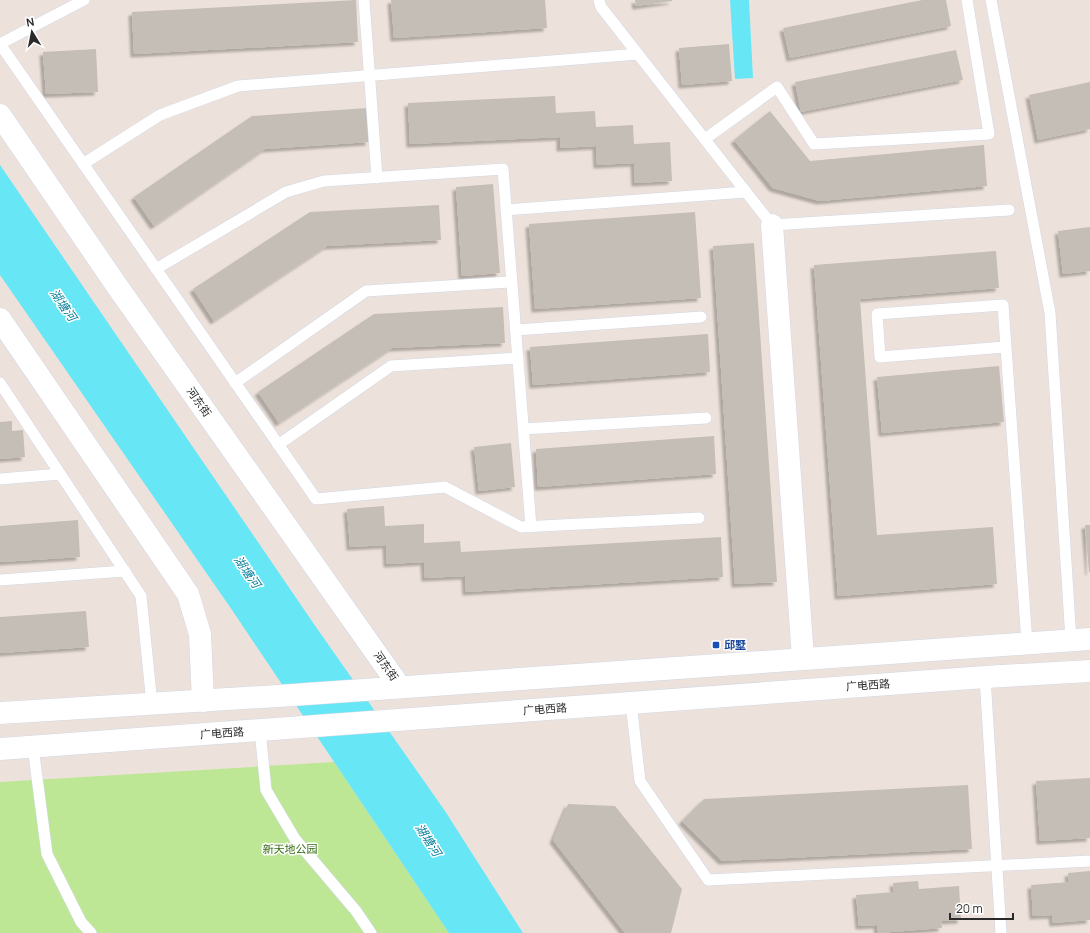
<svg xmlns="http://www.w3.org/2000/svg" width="1090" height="933" font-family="Manrope,'Noto Sans SC',sans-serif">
  <defs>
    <filter id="shadow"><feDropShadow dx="-3.5" dy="3.5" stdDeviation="1" flood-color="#0004"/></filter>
  </defs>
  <rect width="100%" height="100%" fill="#ede2db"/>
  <polygon fill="#bde794" points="334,762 449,933 0,933 0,782"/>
  <g fill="#67e7f6">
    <polygon points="730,0 749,0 753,78 735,79"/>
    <polygon points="0,165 316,627 445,811 523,933 449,933 232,610 0,275"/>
  </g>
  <g fill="#c4beb6" filter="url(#shadow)">
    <polygon points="356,0 358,42 134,54 132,12"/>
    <polygon points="391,0 545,0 547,28 394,38"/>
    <polygon points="635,0 672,0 672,1 636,6"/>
    <polygon points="922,0 946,0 951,26 790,58 783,28"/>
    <polygon points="729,44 732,81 682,85 679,48"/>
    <polygon points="96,49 98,92 46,94 43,52"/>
    <polygon points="956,50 963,80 801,112 795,82"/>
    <polygon points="1090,82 1090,129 1038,140 1029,95"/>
    <polygon points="555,96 556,113 595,111 596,127 633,125 634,144 670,142 672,181 635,183 634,163 597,165 596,146 560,148 560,137 410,144 408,103"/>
    <polygon points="367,108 369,142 265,149 154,226 134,197 252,116"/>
    <polygon points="770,111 810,161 984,145 987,186 820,201 773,188 734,140"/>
    <polygon points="493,184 500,273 462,276 456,187"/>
    <polygon points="439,205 441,240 327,246 214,321 193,289 310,212"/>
    <polygon points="695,212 701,298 535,309 529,224"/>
    <polygon points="1090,227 1090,271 1063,274 1058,231"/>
    <polygon points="754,243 777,582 735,584 713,246"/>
    <polygon points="996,251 999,288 860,299 877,535 993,527 997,584 838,596 814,265"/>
    <polygon points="503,307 505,343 392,348 279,423 258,392 374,314"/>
    <polygon points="708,334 710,372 533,385 530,347"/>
    <polygon points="999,366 1004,422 882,433 877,377"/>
    <polygon points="12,421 12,431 23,430 25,457 0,459 0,422"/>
    <polygon points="714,436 716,474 538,487 536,449"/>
    <polygon points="511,443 515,487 479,491 474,447"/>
    <polygon points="384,506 385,526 424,524 424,543 460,541 461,552 721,537 723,577 466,592 465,576 425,578 424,562 387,564 386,545 350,547 347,509"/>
    <polygon points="78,520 80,557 0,562 0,526"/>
    <polygon points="1085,525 1090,525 1090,572 1089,572"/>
    <polygon points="86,611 89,647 0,653 0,617"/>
    <polygon points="1090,778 1090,838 1040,841 1036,781"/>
    <polygon points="968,785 972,849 722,861 682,821 704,799"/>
    <polygon points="568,804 615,806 682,889 671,933 625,933 553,840"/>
    <polygon points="1090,871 1090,920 1053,923 1052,915 1033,916 1031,885 1069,882 1068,873"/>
    <polygon points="918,881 919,889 959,886 961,920 941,921 942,928 878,933 877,925 859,926 856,895 894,892 893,883"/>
  </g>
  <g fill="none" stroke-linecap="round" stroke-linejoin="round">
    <defs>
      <g id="service">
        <polyline points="364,0 377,178"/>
        <polyline points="599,0 601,7 772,225 1009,210"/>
        <polyline points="991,0 1050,313 1071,640"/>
        <polyline points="0,44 316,499 445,487 521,527 699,518"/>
        <polyline points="0,44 84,0"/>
        <polyline points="705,139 777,87 814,144 989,134 967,0"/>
        <polyline points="83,164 160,115 238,86 638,54"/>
        <polyline points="506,210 746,192"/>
        <polyline points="156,269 286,192 324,181 503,169 531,527"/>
        <polyline points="516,330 701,317"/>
        <polyline points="1005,347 880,357 877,314 1003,305 1027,643"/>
        <polyline points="0,383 141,596 152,704"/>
        <polyline points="235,383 366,291 511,282"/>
        <polyline points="523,429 706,418"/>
        <polyline points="278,445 391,366 518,358"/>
        <polyline points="0,479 60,474"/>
        <polyline points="0,580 125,571"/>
        <polyline points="985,677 1001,933"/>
        <polyline points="631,703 640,781 708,880 1090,861"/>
        <polyline points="260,730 266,790 295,839 356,911 371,933"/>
        <polyline points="33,747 47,854 81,922 91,933"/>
      </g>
      <g id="minor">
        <polyline points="0,115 117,286 400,687"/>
        <polyline points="772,225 803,658"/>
        <polyline points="0,319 188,594 200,634 203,701"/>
      </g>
      <g id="secondary">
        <polyline points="0,713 278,696 1090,639"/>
        <polyline points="0,749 985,677 1090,671"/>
      </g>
    </defs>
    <use href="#service" stroke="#d0d7e4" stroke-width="12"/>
    <use href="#minor" stroke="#d0d7e4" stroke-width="23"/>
    <use href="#secondary" stroke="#d0d7e4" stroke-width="23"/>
    <use href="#service" stroke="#fff" stroke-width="11"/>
    <use href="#minor" stroke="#fff" stroke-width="22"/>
    <use href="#secondary" stroke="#fff" stroke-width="22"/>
  </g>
  <rect fill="#1a4fb4" stroke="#fff" stroke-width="1.5" x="712" y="641" width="8" height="8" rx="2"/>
  <g text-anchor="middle" stroke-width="3" stroke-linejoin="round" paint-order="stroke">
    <g font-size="11" fill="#2a2a2a" stroke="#fff">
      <text transform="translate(199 402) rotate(55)" y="4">河东街</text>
      <text transform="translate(386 666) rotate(55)" y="4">河东街</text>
      <text transform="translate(868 685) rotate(-4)" y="4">广电西路</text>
      <text transform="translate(545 709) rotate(-4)" y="4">广电西路</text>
      <text transform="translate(222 733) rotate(-4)" y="4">广电西路</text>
    </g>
    <g font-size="11" font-weight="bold" fill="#164399" stroke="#fff" text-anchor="start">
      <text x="724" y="649">邱墅</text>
    </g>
    <g font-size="11" fill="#356b15" stroke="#fff">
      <text x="290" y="853">新天地公园</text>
    </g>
    <g font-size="12" font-style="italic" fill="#067f9b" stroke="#fff">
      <text transform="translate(63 305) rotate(55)" y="4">湖塘河</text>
      <text transform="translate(247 572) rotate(55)" y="4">湖塘河</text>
      <text transform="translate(428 840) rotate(57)" y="4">湖塘河</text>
    </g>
  </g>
  <g transform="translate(32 32) rotate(350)" stroke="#ffffff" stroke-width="3" paint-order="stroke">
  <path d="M0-3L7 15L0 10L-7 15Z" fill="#2a2a2a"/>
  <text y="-6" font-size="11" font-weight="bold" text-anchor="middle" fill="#2a2a2a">N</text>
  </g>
  <path d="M950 913v6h63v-6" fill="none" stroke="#2a2a2a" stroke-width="2"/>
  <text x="956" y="913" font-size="12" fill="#2a2a2a" stroke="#ffffff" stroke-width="3" paint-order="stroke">20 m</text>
</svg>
